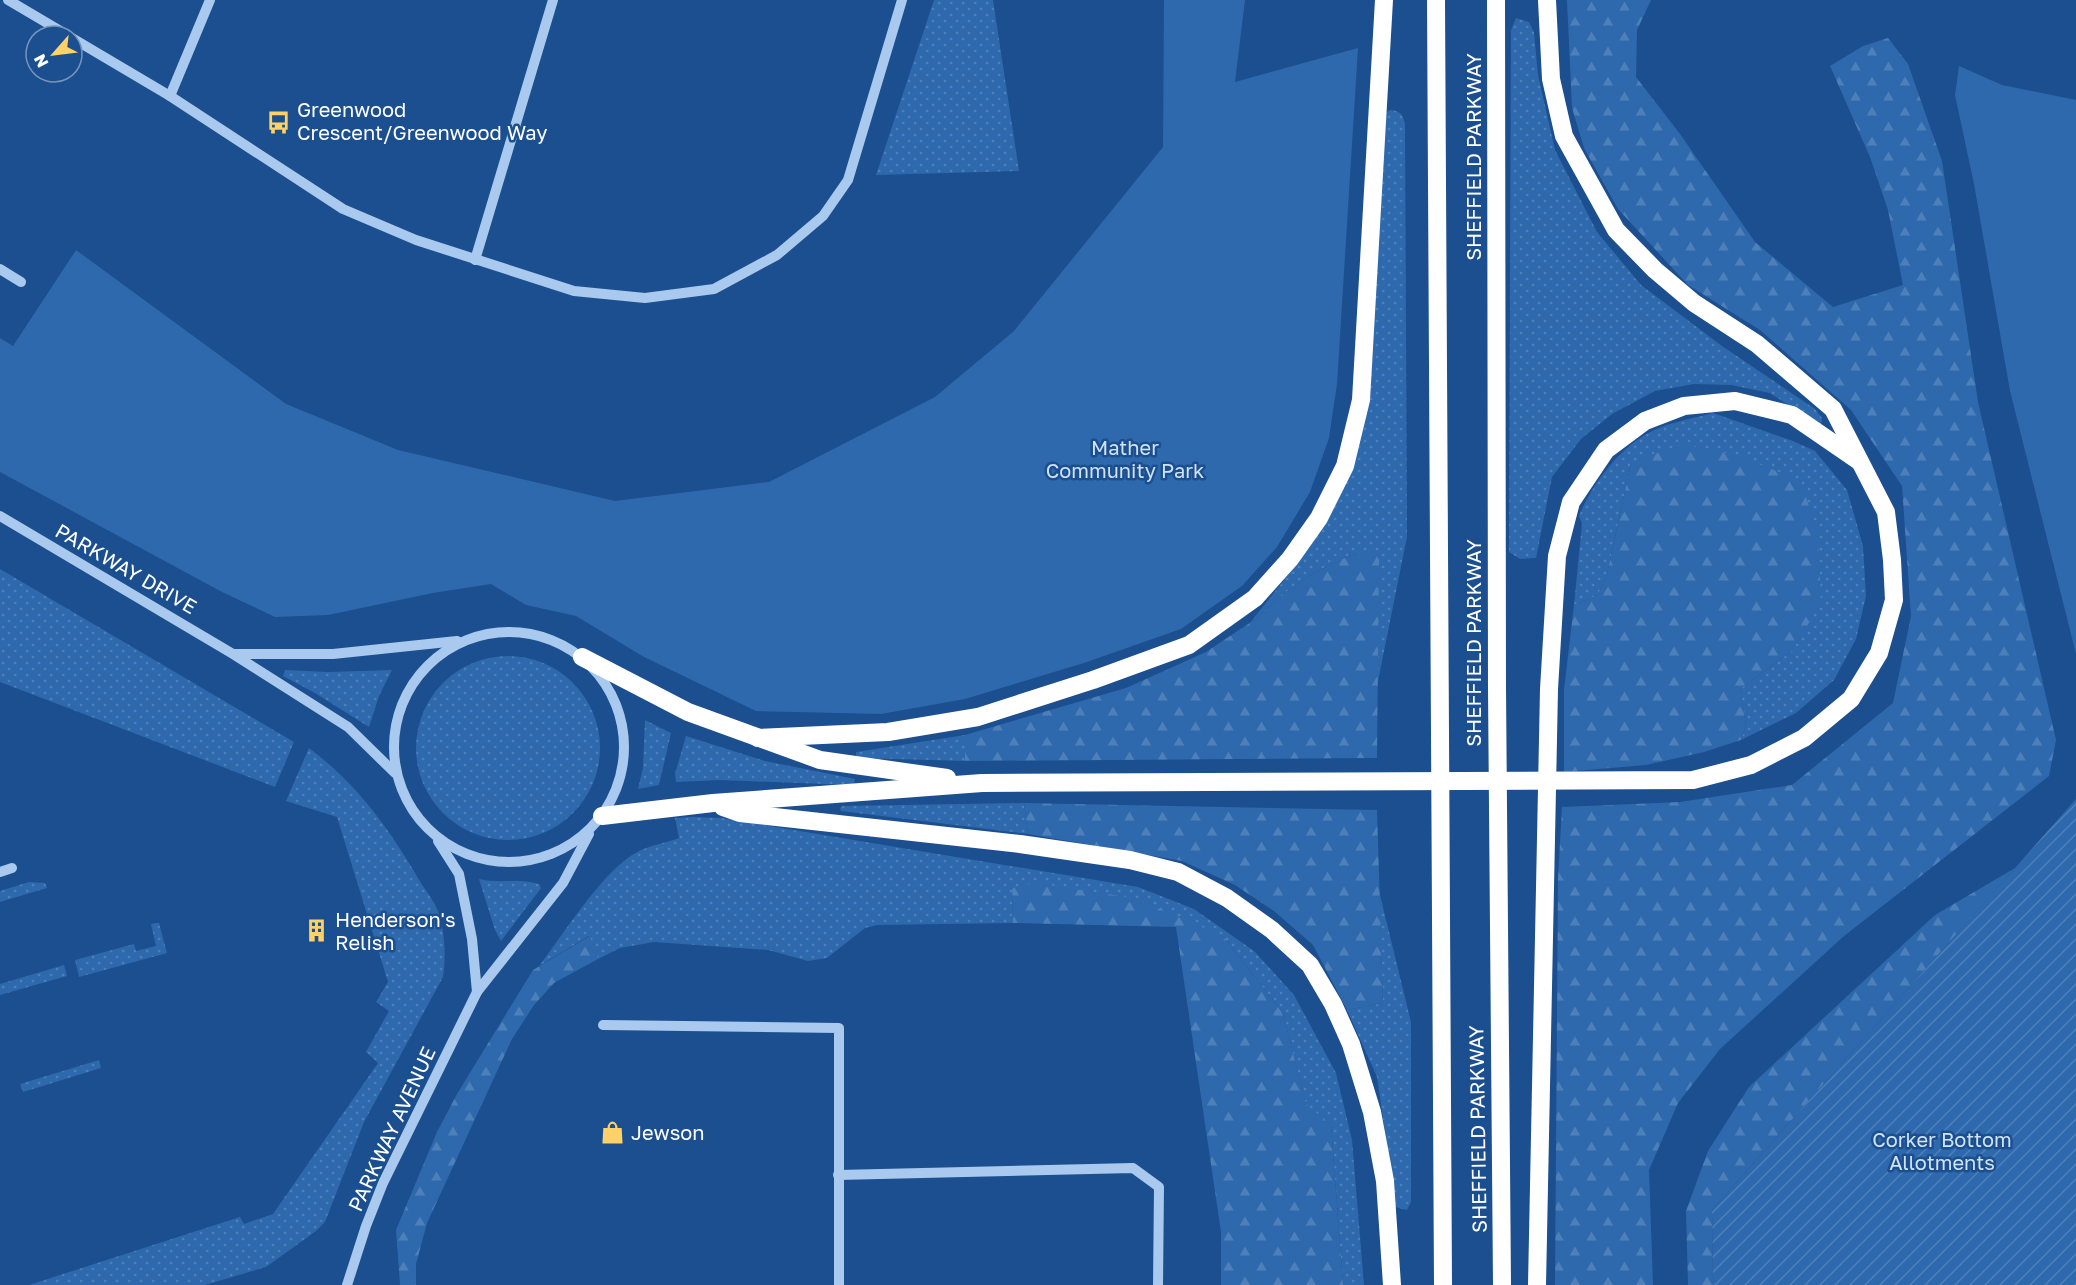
<svg xmlns="http://www.w3.org/2000/svg" width="2076" height="1285" font-family="'Golos Text',sans-serif">
  <defs>
    <pattern id="grass-dots" width="8" height="8" patternUnits="userSpaceOnUse" patternTransform="scale(1.5)"><rect width="8" height="8" fill="#2e69ad"/><path d="M2 2h.1M6 6h.1" fill="none" stroke="#4d80b9" stroke-width="1.8" stroke-linecap="round"/></pattern>
    <pattern id="forest-firs" width="22" height="20" patternUnits="userSpaceOnUse" patternTransform="scale(1.5)"><rect width="22" height="20" fill="#2e69ad"/><path d="M5 1l3.5 6h-7zM16 11l3.5 6h-7z" fill="#4d80b9"/></pattern>
    <pattern id="garden-furrows" width="10" height="10" patternUnits="userSpaceOnUse" patternTransform="scale(1.5)"><rect width="10" height="10" fill="#2e69ad"/><path d="M-1 1l2-2M0 10L10 0M9 11l2-2" fill="none" stroke="#4d80b9"/></pattern>
  </defs>
  <rect width="100%" height="100%" fill="#1b4f8f"/>
  <g fill="url(#grass-dots)">
    <polygon points="934,0 993,0 1019,171 876,175"/>
    <polygon points="1516,18 1529,22 1534,32 1538,75 1555,150 1597,232 1641,285 1722,346 1815,409 1822,418 1821,426 1770,393 1731,385 1694,384 1655,391 1612,414 1581,439 1552,477 1536,558 1520,559 1509,552 1511,30"/>
    <path d="M 1390,110 C 1400,111 1402,113 1405,123 L 1407,537 L 1377,686 L 1378,552 L 1351,555 L 1315,572 L 1280,596 L 1257,618 L 1249,624 L 1293,569 L 1314,539 L 1343,487 L 1385,113 Z"/>
    <path d="M 1713,413 L 1793,441 L 1815,451 L 1847,490 L 1863,546 L 1866,596 L 1856,639 L 1834,680 L 1796,713 L 1741,740 L 1746,725 L 1740,689 L 1793,650 L 1631,463 L 1607,574 L 1598,595 L 1574,605 L 1582,524 L 1579,516 C 1593,482 1623,442 1659,428 C 1676,421 1695,418 1713,413 Z"/>
    <polygon points="0,569 294,742 275,787 0,682"/>
    <circle cx="508" cy="748" r="92"/>
    <polygon points="285,670 328,672 392,670 379,696 369,727 315,693 283,676"/>
    <polygon points="645,720 671,733 659,785 638,789 643,768"/>
    <polygon points="965,735 965,761 859,758 856,756 856,752"/>
    <polygon points="686,736 765,761 855,779 854,783 850,785 720,780 676,782 675,774"/>
    <path d="M 309,748 C 357,784 388,827 418,878 C 424,889 435,901 439,914 C 445,934 446,956 443,977 L 364,1122 L 325,1222 L 316,1231 L 266,1267 L 205,1285 L 29,1285 L 240,1217 L 244,1224 L 273,1214 L 378,1063 L 366,1052 L 389,1011 L 376,1002 L 388,982 L 337,817 L 286,801 Z"/>
    <polygon points="1024,803 1028,834 841,811 840,808 842,806"/>
    <path d="M 693,817 L 721,818 L 1138,887 L 1194,909 L 1254,951 L 1294,995 L 1336,1073 L 1352,1140 L 1364,1285 L 1343,1285 L 1331,1125 L 1306,1105 L 1283,1013 L 1223,936 L 1012,889 L 1013,923 L 877,925 L 865,928 L 827,958 L 808,961 L 768,950 L 654,942 L 620,948 L 598,959 L 589,936 L 539,966 C 564,934 604,868 639,851 C 651,845 666,843 679,838 L 675,818 Z"/>
    <path d="M 479,879 C 501,884 518,878 539,884 L 541,888 L 501,941 L 495,930 Z"/>
    <polygon points="29,882 45,883 47,888 0,902 0,891"/>
    <polygon points="1379,891 1411,1022 1411,1202 1407,1210 1391,1206 1388,1153 1377,1077 1347,1010 1383,1003"/>
    <polygon points="156,923 159,923 167,953 79,977 75,960 134,944 136,951 156,946 151,924"/>
    <polygon points="64,965 67,976 0,995 0,984"/>
    <polygon points="99,1060 101,1068 23,1092 20,1084"/>
  </g>
  <g fill="url(#forest-firs)">
    <polygon points="1567,0 1651,0 1637,30 1636,77 1680,134 1755,242 1833,307 1903,285 1888,210 1870,157 1830,66 1863,46 1888,38 1908,64 1942,161 1978,402 2056,740 2049,776 1844,936 1720,1049 1678,1103 1649,1170 1653,1285 1555,1285 1558,879 1562,807 1680,802 1792,785 1893,703 1911,616 1902,486 1851,410 1760,330 1688,285 1618,209 1584,148 1572,108"/>
    <polygon points="1682,444 1737,455 1801,481 1818,535 1821,602 1793,650 1740,689 1746,725 1741,740 1704,752 1646,765 1564,772 1564,690 1574,605 1598,595 1607,574 1631,463"/>
    <polygon points="1379,551 1377,758 965,761 965,735 1126,688 1206,652 1257,618 1280,596 1315,572 1351,555"/>
    <polygon points="1024,803 1377,810 1383,1003 1347,1010 1313,945 1274,911 1235,885 1182,861 1028,834"/>
    <polygon points="2015,868 1712,1210 1713,1285 1688,1285 1686,1211 1708,1151 1749,1087 1935,915"/>
    <polygon points="1035,883 1134,898 1223,936 1283,1013 1306,1104 1331,1125 1343,1285 1221,1285 1221,1232 1176,927 1013,923 1012,888"/>
    <polygon points="590,936 598,959 554,983 534,1005 512,1039 427,1223 416,1264 416,1285 400,1285 396,1230 437,1132 457,1094 533,970"/>
  </g>
  <g fill="#2e69ad">
    <polygon points="1164,0 1245,0 1235,82 1358,48 1337,384 1329,438 1310,492 1277,547 1242,586 1181,629 1084,663 965,699 881,714 756,711 644,657 576,616 526,605 491,584 433,593 328,615 275,617 222,592 0,472 0,338 13,346 76,250 286,404 398,450 615,501 769,482 935,397 1014,331 1163,147"/>
    <polygon points="1959,66 2002,85 2076,100 2076,654 2010,391 1974,184 1955,95"/>
  </g>
  <polygon fill="url(#garden-furrows)" points="2076,799 2076,1285 1713,1285 1712,1210"/>
  <g fill="none" stroke-linecap="round" stroke-linejoin="round">
    <g stroke="#a9c9ee" stroke-width="10">
      <polyline points="8,0 69,36"/>
      <polyline points="72,38 170,96 343,209 416,240 574,291 645,298 714,289 777,255 823,216 848,180 902,0"/>
      <polyline points="170,96 210,0"/>
      <polyline points="475,260 553,0"/>
      <polyline points="0,269 21,282"/>
      <polyline points="0,516 233,654 348,727 395,773"/>
      <circle cx="509" cy="747" r="115"/>
      <polyline points="234,654 333,654 457,641"/>
      <polyline points="438,841 459,874 472,939 477,992"/>
      <polyline points="0,872 12,868"/>
      <polyline points="603,1025 839,1028 839,1285"/>
      <polyline points="838,1175 1133,1168 1159,1187 1158,1285"/>
      <polyline points="347,1285 366,1226 383,1183 477,992 563,883 589,834"/>
    </g>
    <g stroke="#fff" stroke-width="18">
      <polyline points="1436,0 1443,1285"/>
      <polyline points="1496,0 1497,688 1502,1285"/>
      <polyline points="582,657 688,712 820,760 947,778"/>
      <polyline points="758,738 888,732 978,717 1093,680 1189,645 1255,598 1290,559 1319,518 1345,466 1361,400 1384,0"/>
      <polyline points="723,807 740,813 1020,844 1130,860 1178,872 1227,898 1272,930 1310,965 1333,1004 1351,1044 1372,1112 1385,1181 1392,1285"/>
      <polyline points="602,816 713,803 982,783 1693,780 1751,765 1804,738 1851,699 1879,653 1894,600 1892,560 1886,512 1833,409 1757,344 1694,303 1655,270 1616,230 1564,136 1551,79 1547,0"/>
      <polyline points="1537,1285 1549,689 1557,556 1571,502 1606,450 1645,421 1684,406 1735,401 1792,415 1859,461"/>
    </g>
  </g>
  <defs>
    <symbol id="bus-bare" viewBox="-9 -9 18 18"><path d="M-5-6H5V4H4V6H2V4H-2V6H-4V4H-5ZM-3.5-4V0h7V-4ZM-3.5 1.2v1.5H-2V1.2ZM2 1.2v1.5H3.5V1.2Z" fill="#ffd166" stroke="#1b4f8f" stroke-width="2.5" paint-order="stroke"/></symbol>
    <symbol id="building-bare" viewBox="-9 -9 18 18"><path d="M-4-6H4V6H1V3H-1V6H-4ZM-2.5-4.3h1.7v1.8h-1.7ZM.8-4.3h1.7v1.8H.8ZM-2.5-1h1.7V.8h-1.7ZM.8-1h1.7V.8H.8Z" fill="#ffd166" stroke="#1b4f8f" stroke-width="2.5" paint-order="stroke"/></symbol>
    <symbol id="shop-bare" viewBox="-9 -9 18 18"><path d="M-5-2.5h2.3a2.7 3.5 0 0 1 5.4 0H5L5.5 6h-11ZM-1.5-2.5h3a1.5 2.3 0 0 0-3 0Z" fill="#ffd166" stroke="#1b4f8f" stroke-width="2.5" paint-order="stroke"/></symbol>
  </defs>
  <g fill-rule="evenodd">
    <use href="#bus-bare" x="262" y="106" width="33" height="33"/>
    <use href="#building-bare" x="300" y="914" width="33" height="33"/>
    <use href="#shop-bare" x="596" y="1116" width="33" height="33"/>
  </g>
  <g text-anchor="middle" stroke-width="5" stroke-linejoin="round" paint-order="stroke">
    <g font-size="20" fill="#fff" stroke="#1b4f8f" text-anchor="start">
      <text x="297" y="117">Greenwood<tspan x="297" dy="23">Crescent/Greenwood Way</tspan></text>
      <text x="335" y="927">Henderson's<tspan x="335" dy="23">Relish</tspan></text>
      <text x="631" y="1140">Jewson</text>
    </g>
    <g font-size="20" fill="#fff" stroke="#1b4f8f">
      <text transform="translate(1474 157) rotate(-90)" y="7">SHEFFIELD PARKWAY</text>
      <text transform="translate(126 569) rotate(30)" y="7">PARKWAY DRIVE</text>
      <text transform="translate(1474 643) rotate(-90)" y="7">SHEFFIELD PARKWAY</text>
      <text transform="translate(392 1129) rotate(-65)" y="7">PARKWAY AVENUE</text>
      <text transform="translate(1478 1129) rotate(-91)" y="7">SHEFFIELD PARKWAY</text>
    </g>
    <g font-size="20" fill="#cfe3fa" stroke="#1b4f8f">
      <text x="1125" y="455">Mather<tspan x="1125" dy="23">Community Park</tspan></text>
      <text x="1942" y="1147">Corker Bottom<tspan x="1942" dy="23">Allotments</tspan></text>
    </g>
  </g>
  <g transform="translate(54 54) rotate(242)"><circle r="28" fill="#1b4f8f" stroke="#7695bc" stroke-width="1.5"/>
  <path d="M0-4.5L10 22L0 15L-10 22Z" fill="#ffd166"/>
  <text y="-9" font-size="16" font-weight="bold" text-anchor="middle" fill="#ffffff">N</text>
  </g>
</svg>
